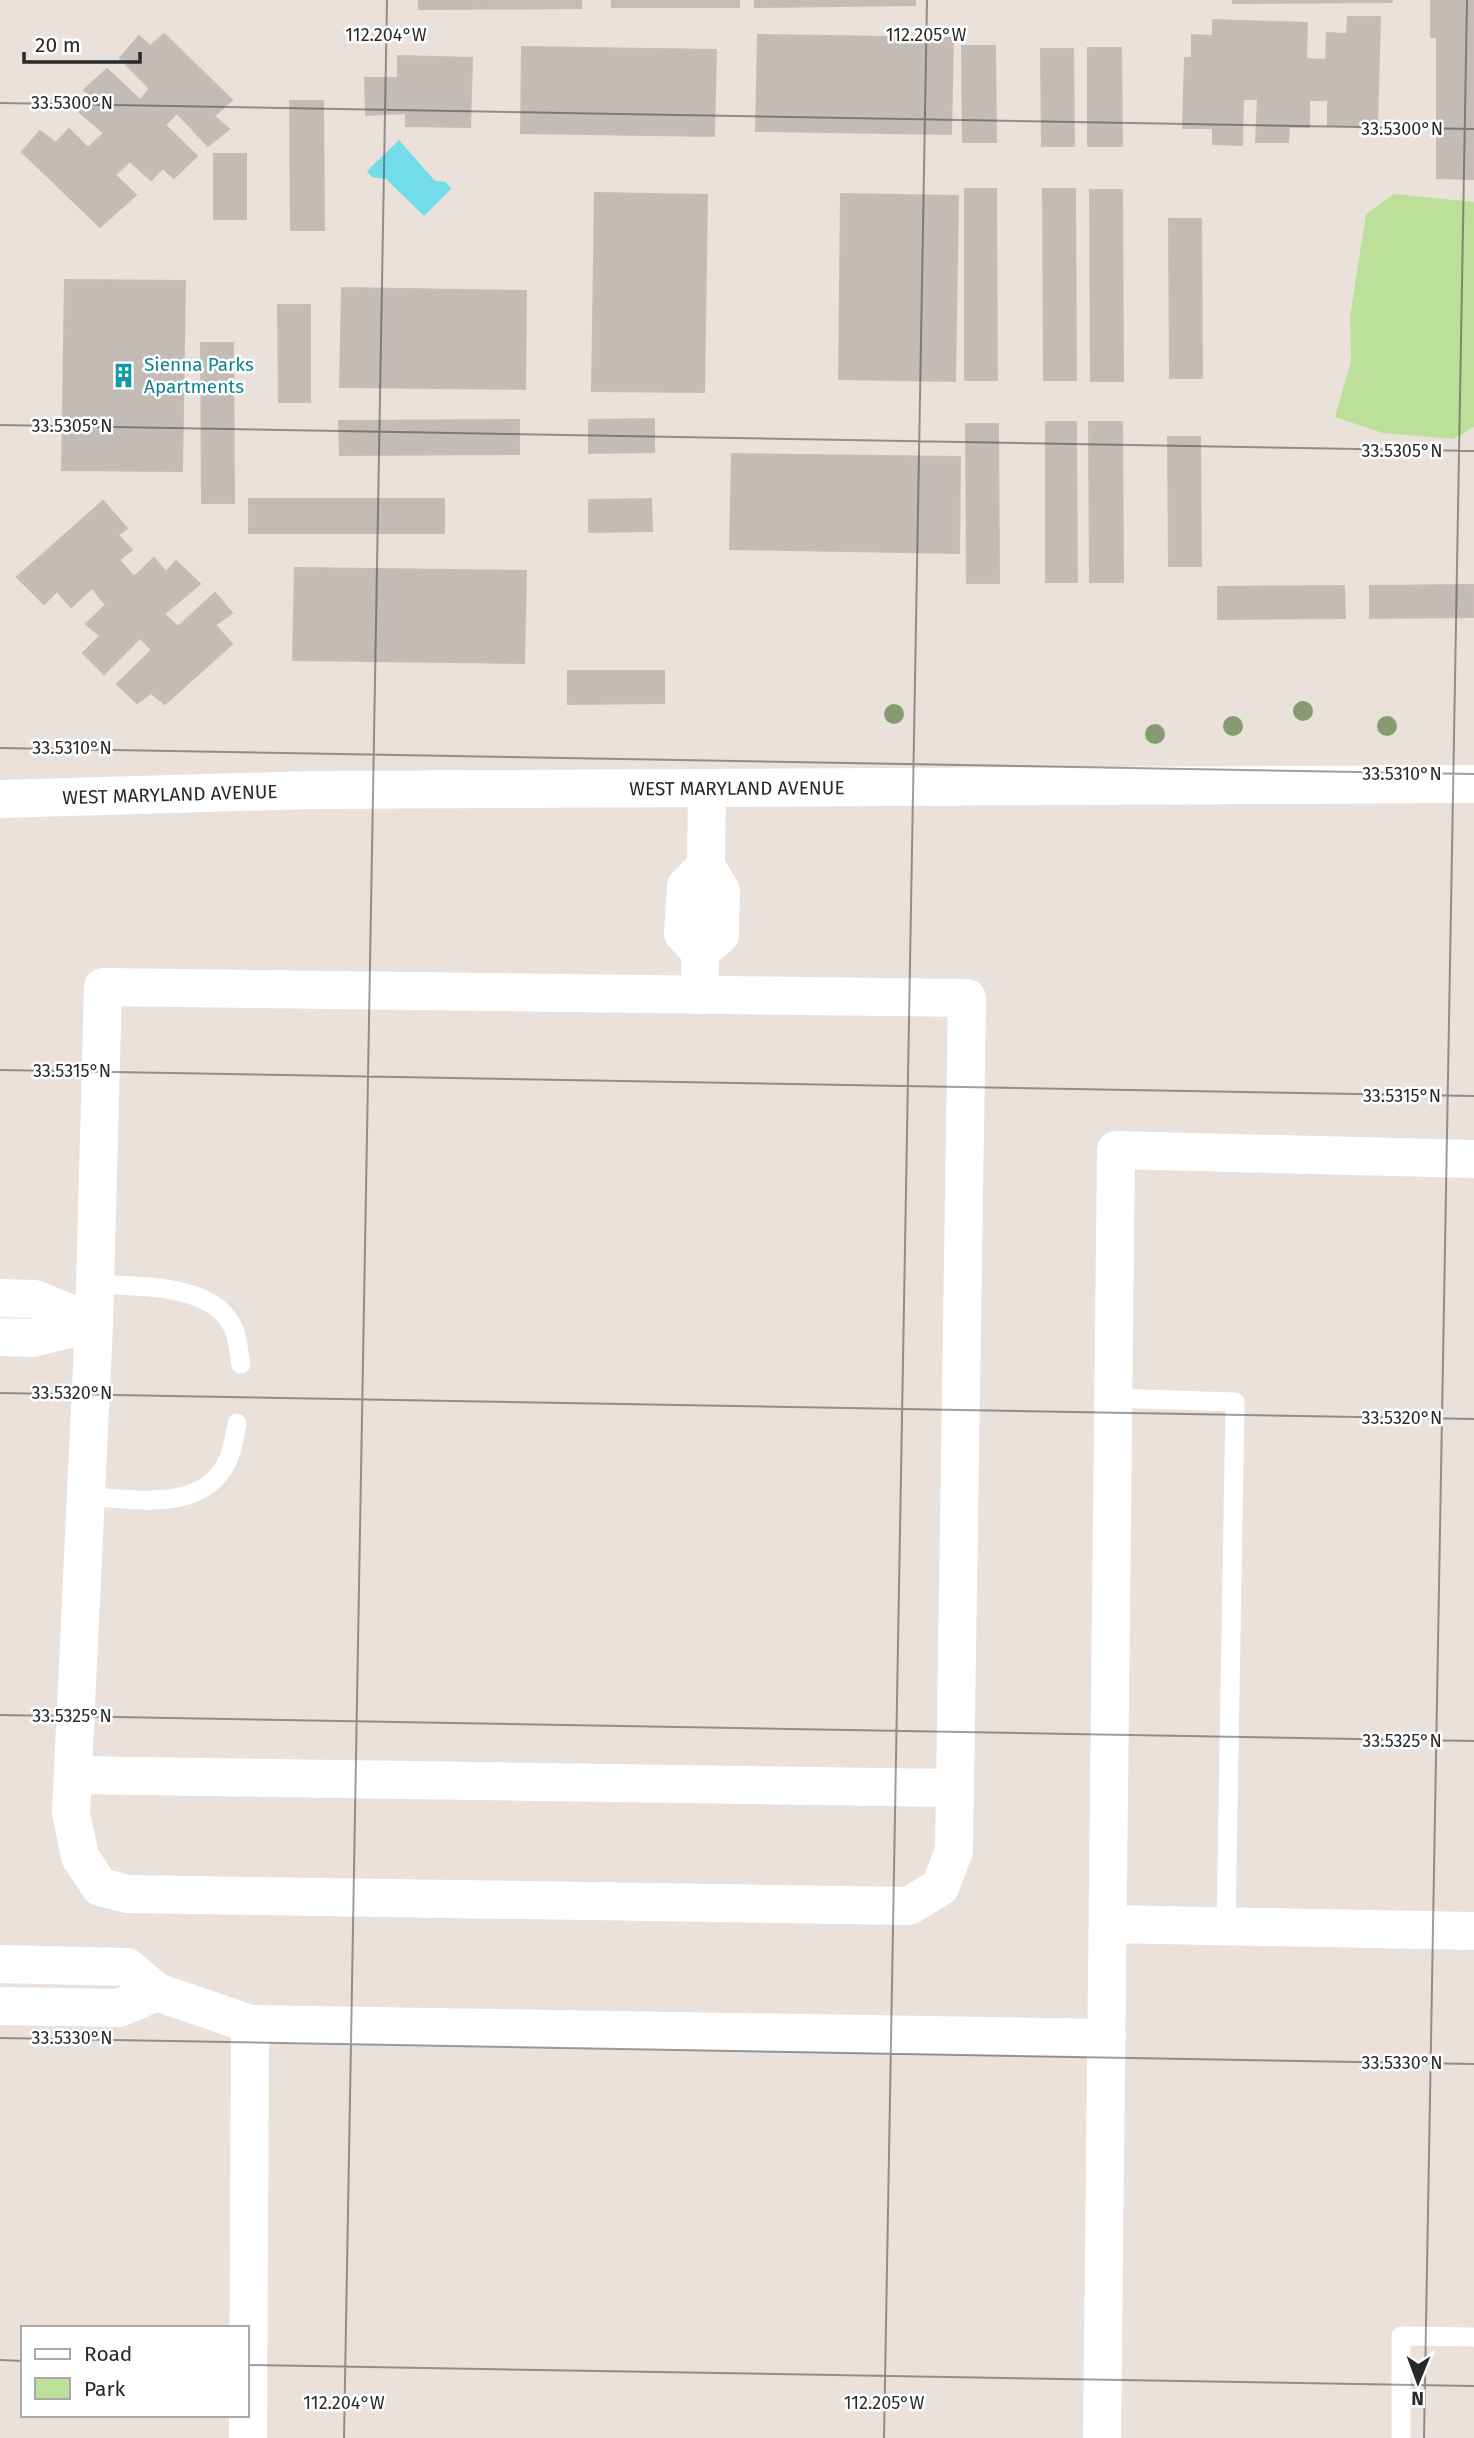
<svg xmlns="http://www.w3.org/2000/svg" width="1474" height="2438" font-family="'Fira Sans',sans-serif">
  <rect width="100%" height="100%" fill="#eae1db"/>
  <polygon fill="#bcdf99" points="1394,194 1474,202 1474,427 1453,439 1383,433 1335,417 1351,361 1350,317 1366,214"/>
  <polygon fill="#72dce8" points="399,140 435,181 446,182 451,189 424,216 386,179 372,177 367,171"/>
  <g fill="#c3bcb6" stroke="#c5bdb5" stroke-width="2">
    <polygon points="419,0 581,0 581,8 419,9"/>
    <rect x="612" y="0" width="127" height="7"/>
    <polygon points="755,0 915,0 915,5 755,7"/>
    <polygon points="1233,0 1392,0 1392,2 1233,3"/>
    <polygon points="1431,0 1474,0 1474,179 1437,178 1437,37 1431,37"/>
    <polygon points="1348,17 1380,17 1377,126 1328,125 1328,100 1309,100 1309,127 1289,127 1288,142 1256,142 1258,99 1243,99 1242,145 1213,144 1213,128 1183,128 1185,58 1192,58 1192,35 1213,36 1213,20 1307,23 1306,59 1326,60 1327,33 1347,34"/>
    <polygon points="164,34 232,100 214,116 229,129 208,146 177,113 165,125 197,156 174,178 163,168 151,180 130,161 115,175 136,195 100,227 22,152 40,131 56,143 69,129 88,148 104,133 78,111 92,97 84,90 107,69 140,100 150,89 120,58 139,36 150,46"/>
    <polygon points="758,35 953,38 951,134 756,131"/>
    <polygon points="962,46 995,46 996,142 963,142"/>
    <polygon points="522,47 716,50 714,136 521,133"/>
    <polygon points="1088,48 1121,48 1122,146 1088,146"/>
    <polygon points="1041,49 1073,49 1074,146 1042,146"/>
    <polygon points="398,56 472,58 470,127 406,126 406,113 366,115 365,78 398,78"/>
    <polygon points="290,101 323,101 324,230 291,230"/>
    <rect x="214" y="154" width="32" height="65"/>
    <polygon points="965,189 996,189 997,380 965,380"/>
    <polygon points="1043,189 1075,189 1076,380 1044,380"/>
    <polygon points="1090,190 1122,190 1123,381 1091,381"/>
    <polygon points="595,193 707,195 704,392 592,391"/>
    <polygon points="841,194 958,196 955,381 839,379"/>
    <polygon points="1169,219 1201,219 1202,378 1170,378"/>
    <polygon points="65,280 185,281 182,471 62,470"/>
    <polygon points="342,288 526,291 525,389 340,387"/>
    <polygon points="278,305 310,305 310,402 279,402"/>
    <polygon points="201,343 233,343 234,503 202,503"/>
    <polygon points="654,419 654,452 589,453 589,420"/>
    <polygon points="519,420 519,454 340,455 339,421"/>
    <polygon points="1046,422 1076,422 1077,582 1046,582"/>
    <polygon points="1089,422 1122,422 1123,582 1090,582"/>
    <polygon points="966,424 998,424 999,583 967,583"/>
    <polygon points="1168,437 1200,437 1201,566 1169,566"/>
    <polygon points="732,454 960,457 959,553 730,549"/>
    <rect x="249" y="499" width="195" height="34"/>
    <polygon points="651,499 652,531 589,532 589,500"/>
    <polygon points="103,501 127,528 118,535 132,550 119,560 134,577 154,558 166,572 176,561 200,584 164,614 178,627 215,593 232,613 215,625 232,644 165,704 151,693 137,703 117,684 152,650 140,638 104,674 83,653 100,636 86,624 106,605 92,588 71,607 57,591 44,604 17,577"/>
    <polygon points="295,568 526,571 524,663 293,660"/>
    <polygon points="1474,585 1474,617 1370,618 1370,586"/>
    <polygon points="1344,586 1345,618 1218,619 1218,587"/>
    <polygon points="568,671 664,671 664,703 568,704"/>
  </g>
  <g fill="none" stroke-linecap="round" stroke-linejoin="round">
    <g stroke="#fff" stroke-width="19">
      <path d="M 94,1284 C 137,1287 217,1282 235,1332 C 238,1342 239,1354 241,1364"/>
      <polyline points="1114,1398 1235,1402 1226,1926"/>
      <path d="M 85,1496 C 132,1499 204,1514 228,1460 C 233,1449 235,1435 237,1423"/>
      <polyline points="1401,2438 1401,2336 1474,2337"/>
    </g>
    <g stroke="#fff" stroke-width="38">
      <polyline points="700,952 720,935 721,891 706,866 707,789"/>
      <polyline points="700,978 700,952 683,933 686,886 706,866"/>
      <polygon points="103,987 967,998 954,1851 940,1887 909,1906 127,1894 100,1887 80,1857 71,1813 94,1323"/>
      <polyline points="0,1298 35,1299 94,1323"/>
      <polyline points="0,1337 32,1338 94,1323"/>
      <polyline points="73,1775 954,1788"/>
      <polyline points="1108,1924 1474,1931"/>
      <polyline points="0,1964 127,1967 157,1992 250,2024 1107,2038"/>
      <polyline points="0,2006 119,2008 157,1992"/>
      <polyline points="248,2438 250,2024"/>
      <polyline points="1102,2438 1116,1150 1474,1159"/>
    </g>
    <path stroke="#fff" stroke-width="38" id="s1" d="M 0,799 L 311,790 L 1474,784"/>
  </g>
  <g fill="#879b72">
    <circle cx="1303" cy="711" r="10"/>
    <circle cx="894" cy="714" r="10"/>
    <circle cx="1233" cy="726" r="10"/>
    <circle cx="1387" cy="726" r="10"/>
    <circle cx="1155" cy="734" r="10"/>
  </g>
  <path fill="none" stroke="#292929" stroke-width="2" stroke-opacity="0.45" d="M 0,103 L 1474,129M 0,425 L 1474,451M 0,748 L 1474,774M 0,1070 L 1474,1096M 0,1393 L 1474,1419M 0,1715 L 1474,1741M 0,2038 L 1474,2064M 0,2360 L 23,2361M 247,2365 L 1474,2386M 344,2438 L 387,0M 884,2438 L 927,0M 1424,2438 L 1467,0"/>
  <defs>
    <symbol id="building-bare" viewBox="-9 -9 18 18"><path d="M-4-6H4V6H1V3H-1V6H-4ZM-2.5-4.3h1.7v1.8h-1.7ZM.8-4.3h1.7v1.8H.8ZM-2.5-1h1.7V.8h-1.7ZM.8-1h1.7V.8H.8Z" fill="#0f9aa8" stroke="#fff" stroke-width="2.5" paint-order="stroke"/></symbol>
  </defs>
  <g fill-rule="evenodd">
    <use href="#building-bare" x="106" y="358" width="35" height="35"/>
  </g>
  <g text-anchor="middle" stroke-width="5" stroke-linejoin="round" paint-order="stroke">
    <g font-size="19" fill="#0d838f" stroke="#fff" text-anchor="start">
      <text x="144" y="371">Sienna Parks<tspan x="144" dy="22">Apartments</tspan></text>
    </g>
    <g font-size="19" fill="#292929" stroke="#fff">
      <text dy="7" stroke="none"><textPath href="#s1" startOffset="737">WEST MARYLAND AVENUE</textPath></text>
      <text dy="7" stroke="none"><textPath href="#s1" startOffset="170">WEST MARYLAND AVENUE</textPath></text>
    </g>
  </g>
  <g font-size="18" text-anchor="middle" fill="#292929" stroke="#fff" stroke-width="5" stroke-linejoin="round" paint-order="stroke">
    <text x="386" y="41">112.204°W</text>
    <text x="926" y="41">112.205°W</text>
    <text x="72" y="109">33.5300°N</text>
    <text x="1402" y="135">33.5300°N</text>
    <text x="72" y="432">33.5305°N</text>
    <text x="1402" y="457">33.5305°N</text>
    <text x="72" y="754">33.5310°N</text>
    <text x="1402" y="780">33.5310°N</text>
    <text x="72" y="1077">33.5315°N</text>
    <text x="1402" y="1102">33.5315°N</text>
    <text x="72" y="1399">33.5320°N</text>
    <text x="1402" y="1424">33.5320°N</text>
    <text x="72" y="1722">33.5325°N</text>
    <text x="1402" y="1747">33.5325°N</text>
    <text x="72" y="2044">33.5330°N</text>
    <text x="1402" y="2069">33.5330°N</text>
    <text x="344" y="2409">112.204°W</text>
    <text x="884" y="2409">112.205°W</text>
  </g>
  <rect x="21" y="2326" width="228" height="91" fill="#ffffff" stroke="#a9a9a9" stroke-width="2"/>
  <rect x="35" y="2349" width="35" height="10" fill="#ffffff" stroke="#a9a9a9" stroke-width="2"/>
  <text x="84" y="2361" font-size="21" fill="#292929">Road</text>
  <rect x="35" y="2378" width="35" height="21" fill="#bcdf99" stroke="#a9a9a9" stroke-width="2"/>
  <text x="84" y="2396" font-size="21" fill="#292929">Park</text>
  <g transform="translate(1418 2382) rotate(181)" stroke="#ffffff" stroke-width="5" paint-order="stroke">
  <path d="M0-5L12 26L0 18L-12 26Z" fill="#292929"/>
  <text y="-10" font-size="19" font-weight="bold" text-anchor="middle" fill="#292929">N</text>
  </g>
  <path d="M24 52v10h116v-10" fill="none" stroke="#292929" stroke-width="3.5"/>
  <text x="35" y="52" font-size="21" fill="#292929" stroke="#ffffff" stroke-width="5" paint-order="stroke">20 m</text>
</svg>
